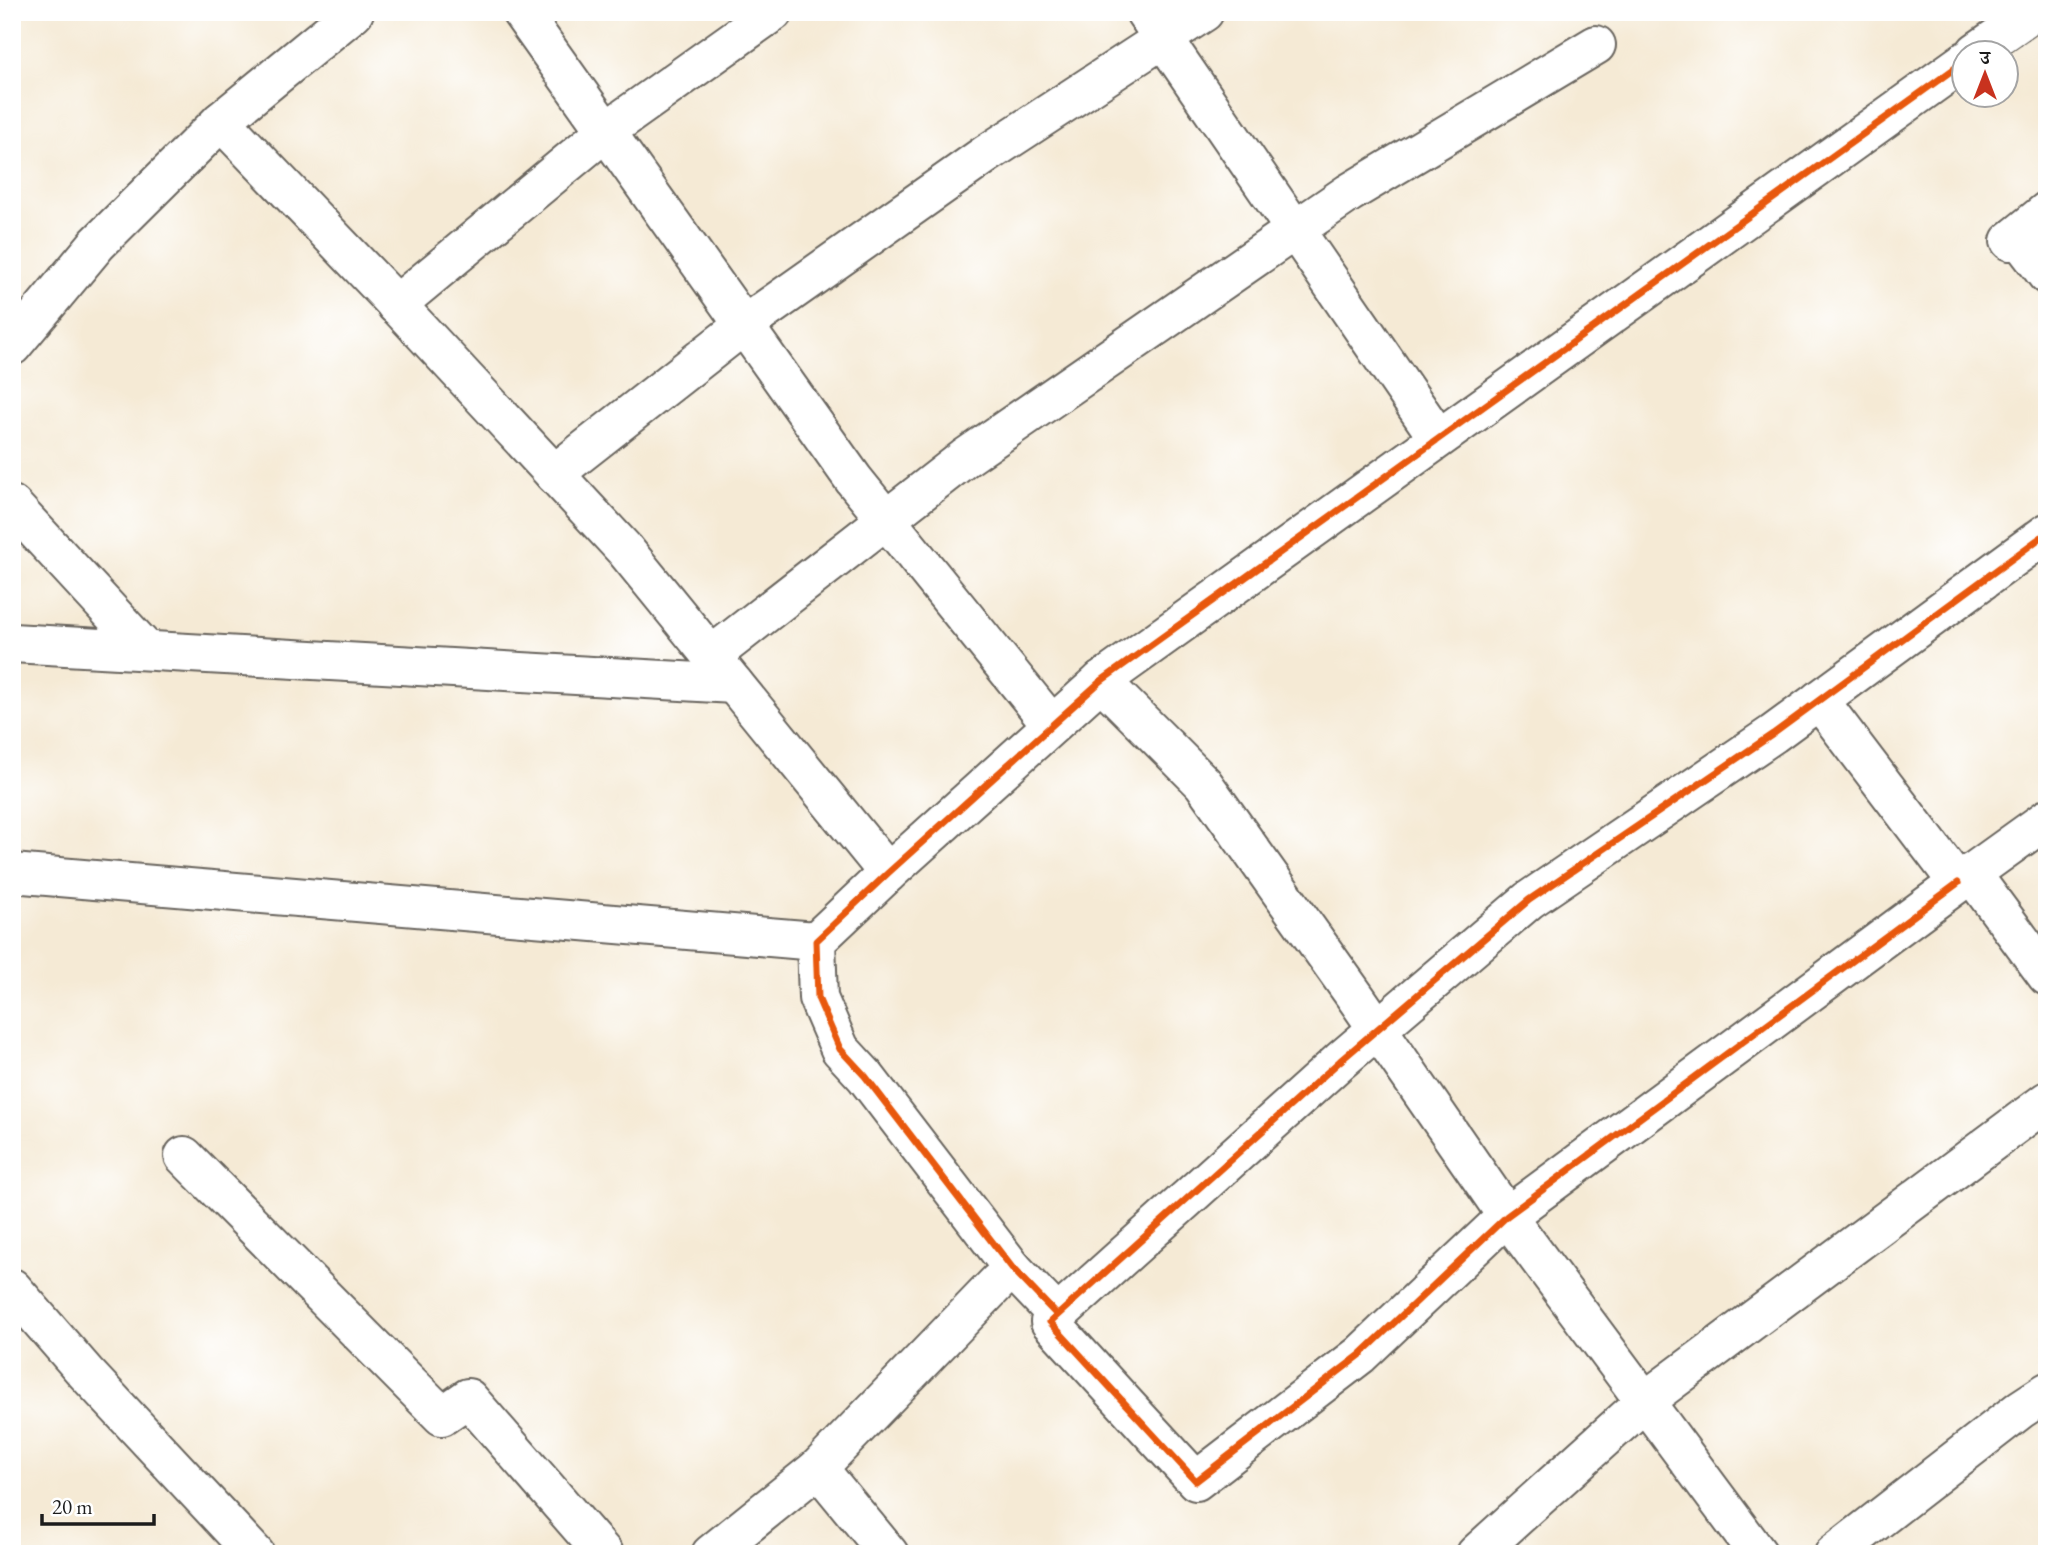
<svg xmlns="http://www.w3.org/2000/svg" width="2059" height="1566" font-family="'EB Garamond','Noto Serif Devanagari',serif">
  <rect width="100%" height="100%" fill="#fff"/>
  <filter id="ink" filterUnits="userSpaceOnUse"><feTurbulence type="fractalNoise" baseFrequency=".0143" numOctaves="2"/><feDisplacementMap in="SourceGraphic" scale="14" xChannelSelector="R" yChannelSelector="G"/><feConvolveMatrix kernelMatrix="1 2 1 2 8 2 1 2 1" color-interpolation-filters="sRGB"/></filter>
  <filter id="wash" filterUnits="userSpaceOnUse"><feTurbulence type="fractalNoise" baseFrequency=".00686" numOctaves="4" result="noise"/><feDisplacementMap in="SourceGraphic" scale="28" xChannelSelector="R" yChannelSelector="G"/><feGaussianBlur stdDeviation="1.57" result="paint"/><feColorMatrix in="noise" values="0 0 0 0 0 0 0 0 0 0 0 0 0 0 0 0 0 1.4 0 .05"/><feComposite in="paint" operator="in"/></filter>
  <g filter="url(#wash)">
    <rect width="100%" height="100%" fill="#f5ead5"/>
  </g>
  <g filter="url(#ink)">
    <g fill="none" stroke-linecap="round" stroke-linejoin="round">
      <defs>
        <g id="minor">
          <polyline points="521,12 854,480 1052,725"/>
          <polyline points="1145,12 1438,438"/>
          <polyline points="1976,52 2033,12"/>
          <polyline points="221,121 384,291 625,550 888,873"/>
          <polyline points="2017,236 2047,275"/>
          <polyline points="2010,241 2047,211"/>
          <polyline points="396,305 606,131 773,12"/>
          <polyline points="12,346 97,244 221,121 354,12"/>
          <polyline points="554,474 744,325 985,155 1204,12"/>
          <polyline points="12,505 145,649"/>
          <polyline points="12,643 734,684"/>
          <polyline points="711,656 965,458 1295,230 1349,193 1596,45"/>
          <polyline points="1101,681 1203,783 1357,999 1507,1216 1758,1554"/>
          <polyline points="1819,700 1958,883 2047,819"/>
          <polyline points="12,873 816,941"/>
          <polyline points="1971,873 2047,976"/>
          <polyline points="1958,883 1507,1216 1360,1355 1196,1481 1050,1322 1340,1061 1529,900 1773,734 2047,533"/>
          <polyline points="184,1156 442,1416 468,1398 604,1554"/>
          <polyline points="12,1288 86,1373 255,1554"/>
          <polyline points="1057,1315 1013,1269 865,1076 840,1049 818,998 816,941 888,873 1101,681 1965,61"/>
          <polyline points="818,1468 998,1282 1013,1269"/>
          <polyline points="711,1554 818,1468 889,1554"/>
          <polyline points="1476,1554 1650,1397 2047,1101"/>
          <polyline points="1834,1554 2021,1409 2047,1392"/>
        </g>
      </defs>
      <use href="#minor" stroke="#68645d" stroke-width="42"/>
      <use href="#minor" stroke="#fff" stroke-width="38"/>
      <defs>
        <g id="cycleway">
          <polyline points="1958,883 1507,1216 1360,1355 1196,1481 1050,1322 1340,1061 1529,900 1773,734 2047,533"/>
          <polyline points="1057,1315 1013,1269 865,1076 840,1049 818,998 816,941 888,873 1101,681 1965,61"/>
        </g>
      </defs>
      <use href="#cycleway" stroke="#fff" stroke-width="11"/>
      <use href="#cycleway" stroke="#e8590c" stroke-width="7"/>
    </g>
  </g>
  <rect width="2059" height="1566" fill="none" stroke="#fff" stroke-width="42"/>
  <g transform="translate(1985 74)"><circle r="33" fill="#ffffff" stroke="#a4a4a4" stroke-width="2"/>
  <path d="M0-5L12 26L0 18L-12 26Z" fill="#c8321e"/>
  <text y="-10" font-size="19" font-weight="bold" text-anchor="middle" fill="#1c1c1c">उ</text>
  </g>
  <path d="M42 1514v10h112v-10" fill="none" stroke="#1c1c1c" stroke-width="3.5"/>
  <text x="52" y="1514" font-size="21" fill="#1c1c1c" stroke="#ffffff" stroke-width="5" paint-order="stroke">20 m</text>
</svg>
